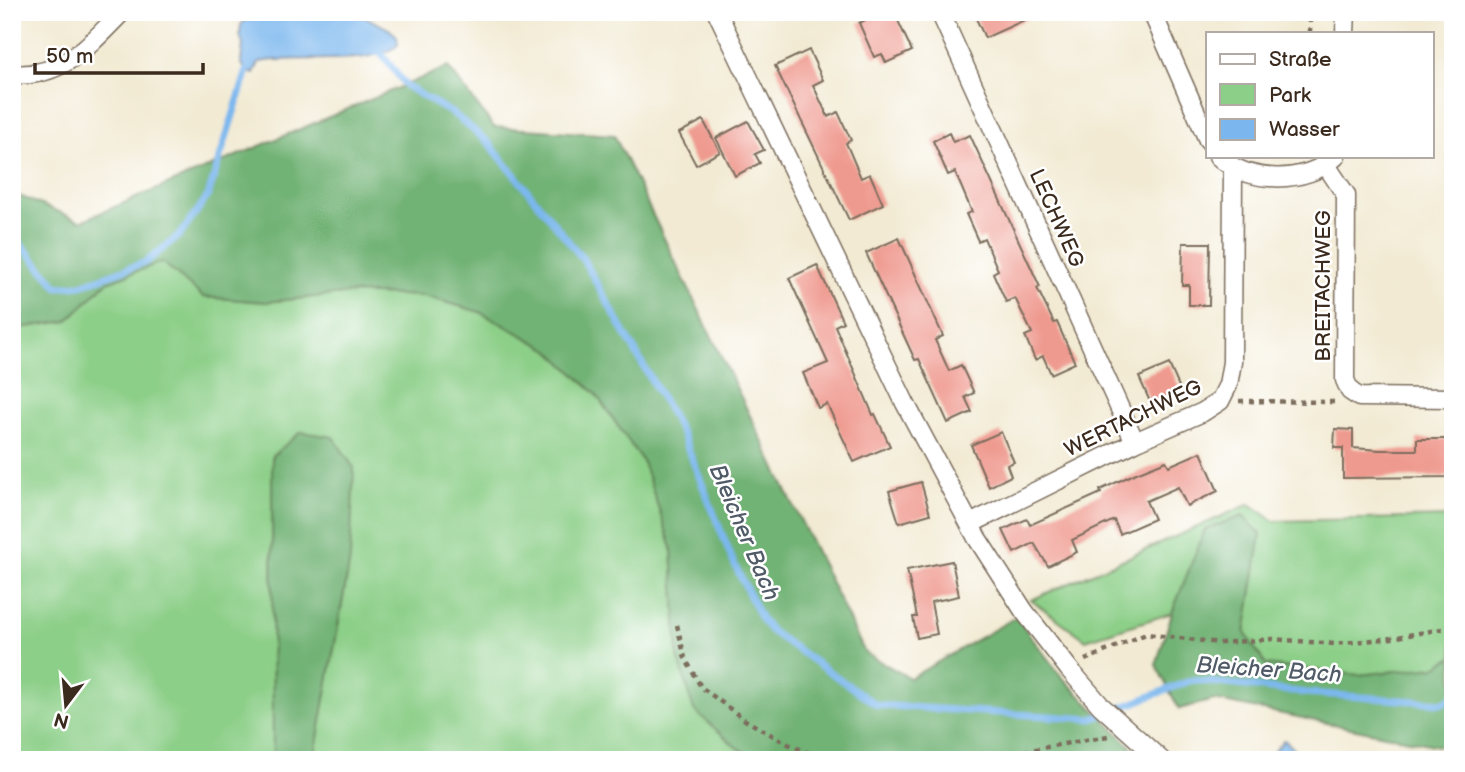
<svg xmlns="http://www.w3.org/2000/svg" width="1465" height="772" font-family="'Balsamiq Sans',sans-serif">
  <rect width="100%" height="100%" fill="#fff"/>
  <filter id="ink" filterUnits="userSpaceOnUse"><feTurbulence type="fractalNoise" baseFrequency=".0143" numOctaves="2"/><feDisplacementMap in="SourceGraphic" scale="14" xChannelSelector="R" yChannelSelector="G"/><feConvolveMatrix kernelMatrix="1 2 1 2 8 2 1 2 1" color-interpolation-filters="sRGB"/></filter>
  <filter id="wash" filterUnits="userSpaceOnUse"><feTurbulence type="fractalNoise" baseFrequency=".00686" numOctaves="4" result="noise"/><feDisplacementMap in="SourceGraphic" scale="28" xChannelSelector="R" yChannelSelector="G"/><feGaussianBlur stdDeviation="1.57" result="paint"/><feColorMatrix in="noise" values="0 0 0 0 0 0 0 0 0 0 0 0 0 0 0 0 0 1.4 0 .05"/><feComposite in="paint" operator="in"/></filter>
  <g filter="url(#wash)">
    <rect width="100%" height="100%" fill="#f2ead3"/>
    <g fill="#8ccf88" stroke="#647c53" stroke-width="2">
      <polygon points="163,261 203,297 266,302 352,293 424,296 480,312 548,349 595,393 643,462 672,548 678,656 737,748 761,760 314,760 350,560 272,456 273,760 12,760 12,697 15,686 12,685 12,329 67,321 107,282"/>
      <polygon points="1250,504 1274,521 1453,517 1453,657 1435,667 1358,675 1266,666 1245,633 1261,534 1205,529 1172,613 1086,640 1031,600"/>
    </g>
    <g fill="#71b274" stroke="#566e49" stroke-width="2">
      <polygon points="448,67 494,127 614,135 865,653 910,678 1016,617 1061,676 1144,760 761,760 737,748 694,710 678,656 672,548 643,462 595,393 548,349 480,312 424,296 352,293 266,302 203,297 162,262 107,282 67,321 12,329 12,193 81,221"/>
      <polygon points="301,432 333,437 354,468 350,559 314,760 273,760 272,456"/>
      <polygon points="1243,516 1261,534 1245,633 1266,665 1358,675 1435,667 1453,657 1453,749 1214,700 1179,709 1156,665 1172,613 1205,529"/>
    </g>
    <g fill="#7bb7ee" stroke="#5b7086" stroke-width="2">
      <path d="M 251,12 L 356,12 L 389,29 L 397,36 L 398,45 C 369,68 298,54 259,62 L 254,74 L 246,71 L 241,62 L 243,44 L 240,35 L 241,25 Z"/>
      <polygon points="1284,740 1307,760 1266,760"/>
    </g>
    <g fill="none" stroke-linecap="round" stroke-linejoin="round">
      <g stroke="#7bb7ee" stroke-width="7">
        <polyline points="375,52 381,53 406,86 455,115 488,142 583,259 682,434 732,559 761,619 772,632 877,705 1092,719 1192,680 1307,693 1441,703 1453,698"/>
        <polyline points="12,240 19,242 58,287 81,285 146,262 180,235 208,196 249,64"/>
      </g>
    </g>
    <g id="blocks">
      <g fill="#ef9a8f">
        <polygon points="883,12 894,12 912,51 886,63 882,54 874,57 859,23"/>
        <polygon points="973,12 1042,12 985,38"/>
        <polygon points="809,50 823,80 813,85 828,117 838,112 851,140 846,143 861,178 870,174 883,204 849,220 775,66"/>
        <polygon points="703,120 720,152 696,165 679,133"/>
        <polygon points="748,121 764,150 755,154 760,163 735,176 716,138"/>
        <polygon points="949,133 953,142 970,135 1040,287 1037,288 1054,323 1057,322 1075,363 1051,374 1043,356 1035,360 1025,336 1032,333 1015,298 1006,302 993,273 998,270 984,238 978,241 966,214 972,212 955,172 948,175 933,141"/>
        <polygon points="899,238 943,336 935,340 949,371 961,365 974,393 965,397 972,412 948,423 919,359 915,360 866,253"/>
        <polygon points="1183,243 1210,243 1209,305 1189,305 1189,285 1182,285"/>
        <polygon points="817,265 843,322 835,326 873,415 875,414 890,446 854,462 827,404 818,408 803,373 828,363 789,278"/>
        <polygon points="1169,364 1181,391 1151,404 1139,377"/>
        <polygon points="1335,429 1353,430 1353,448 1380,450 1417,450 1417,439 1449,439 1449,477 1343,478 1343,448 1334,448"/>
        <polygon points="1001,432 1014,462 1007,465 1011,476 989,487 971,445"/>
        <polygon points="1201,452 1218,491 1187,506 1178,487 1146,501 1154,519 1120,534 1114,520 1072,540 1077,552 1048,566 1034,543 1014,553 1003,530 1027,519 1030,525 1101,493 1100,490 1134,474 1166,461 1169,466"/>
        <polygon points="921,482 930,514 899,523 889,491"/>
        <polygon points="952,561 959,596 931,602 937,634 917,638 913,617 917,617 907,570"/>
      </g>
    </g>
  </g>
  <g filter="url(#ink)">
    <use href="#blocks" fill-opacity="0" stroke="#7b6d5d" stroke-width="2"/>
    <g fill="none" stroke-linecap="round" stroke-linejoin="round">
      <defs>
        <g id="street">
          <polyline points="717,12 905,403 977,538 1024,611 1069,669 1101,706 1161,760"/>
          <polyline points="940,12 1135,442"/>
          <polyline points="1152,12 1208,140"/>
          <polyline points="1345,33 1346,12"/>
          <path d="M 12,74 C 62,79 90,44 122,12"/>
          <path d="M 1218,156 C 1247,184 1307,185 1336,156"/>
          <polyline points="1326,165 1346,195 1345,380 1350,391 1359,397 1453,398"/>
          <polyline points="970,524 1135,442 1203,412 1220,401 1228,385 1232,362 1233,169"/>
        </g>
      </defs>
      <use href="#street" stroke="#7b6d5d" stroke-width="21"/>
      <g stroke="#7b6d5d" stroke-width="4.5" stroke-dasharray="5 5" stroke-linecap="butt">
        <polyline points="1310,33 1310,12"/>
        <polyline points="1239,401 1335,402"/>
        <polyline points="677,625 685,658 701,687 745,720 788,744 825,760"/>
        <polyline points="1085,660 1146,634 1220,643 1273,639 1335,644 1392,638 1453,627"/>
        <polyline points="975,760 1108,736"/>
      </g>
      <use href="#street" stroke="#fff" stroke-width="18"/>
    </g>
  </g>
  <g text-anchor="middle" stroke-width="5" stroke-linejoin="round" paint-order="stroke">
    <g font-size="21" fill="#3b2a1e" stroke="#fff">
      <text transform="translate(1057 218) rotate(66)" y="7">LECHWEG</text>
      <text transform="translate(1323 286) rotate(-90)" y="7">BREITACHWEG</text>
      <text transform="translate(1133 418) rotate(-26)" y="7">WERTACHWEG</text>
    </g>
    <g font-size="23" font-style="italic" fill="#515b67" stroke="#fff">
      <text transform="translate(745 532) rotate(67)" y="8">Bleicher Bach</text>
      <text transform="translate(1269 669) rotate(4)" y="8">Bleicher Bach</text>
    </g>
  </g>
  <rect width="1465" height="772" fill="none" stroke="#fff" stroke-width="42"/>
  <rect x="1206" y="32" width="228" height="126" fill="#ffffff" stroke="#b1aaa5" stroke-width="2"/>
  <rect x="1220" y="54" width="35" height="10" fill="#ffffff" stroke="#b1aaa5" stroke-width="2"/>
  <text x="1269" y="66" font-size="21" fill="#3b2a1e">Straße</text>
  <rect x="1220" y="84" width="35" height="21" fill="#8ccf88" stroke="#b1aaa5" stroke-width="2"/>
  <text x="1269" y="102" font-size="21" fill="#3b2a1e">Park</text>
  <rect x="1220" y="119" width="35" height="21" fill="#7bb7ee" stroke="#b1aaa5" stroke-width="2"/>
  <text x="1269" y="136" font-size="21" fill="#3b2a1e">Wasser</text>
  <g transform="translate(66 705) rotate(196)" stroke="#ffffff" stroke-width="5" paint-order="stroke">
  <path d="M0-5L12 26L0 18L-12 26Z" fill="#3b2a1e"/>
  <text y="-10" font-size="19" font-weight="bold" text-anchor="middle" fill="#3b2a1e">N</text>
  </g>
  <path d="M35 63v10h168v-10" fill="none" stroke="#3b2a1e" stroke-width="3.5"/>
  <text x="46" y="63" font-size="21" fill="#3b2a1e" stroke="#ffffff" stroke-width="5" paint-order="stroke">50 m</text>
</svg>
